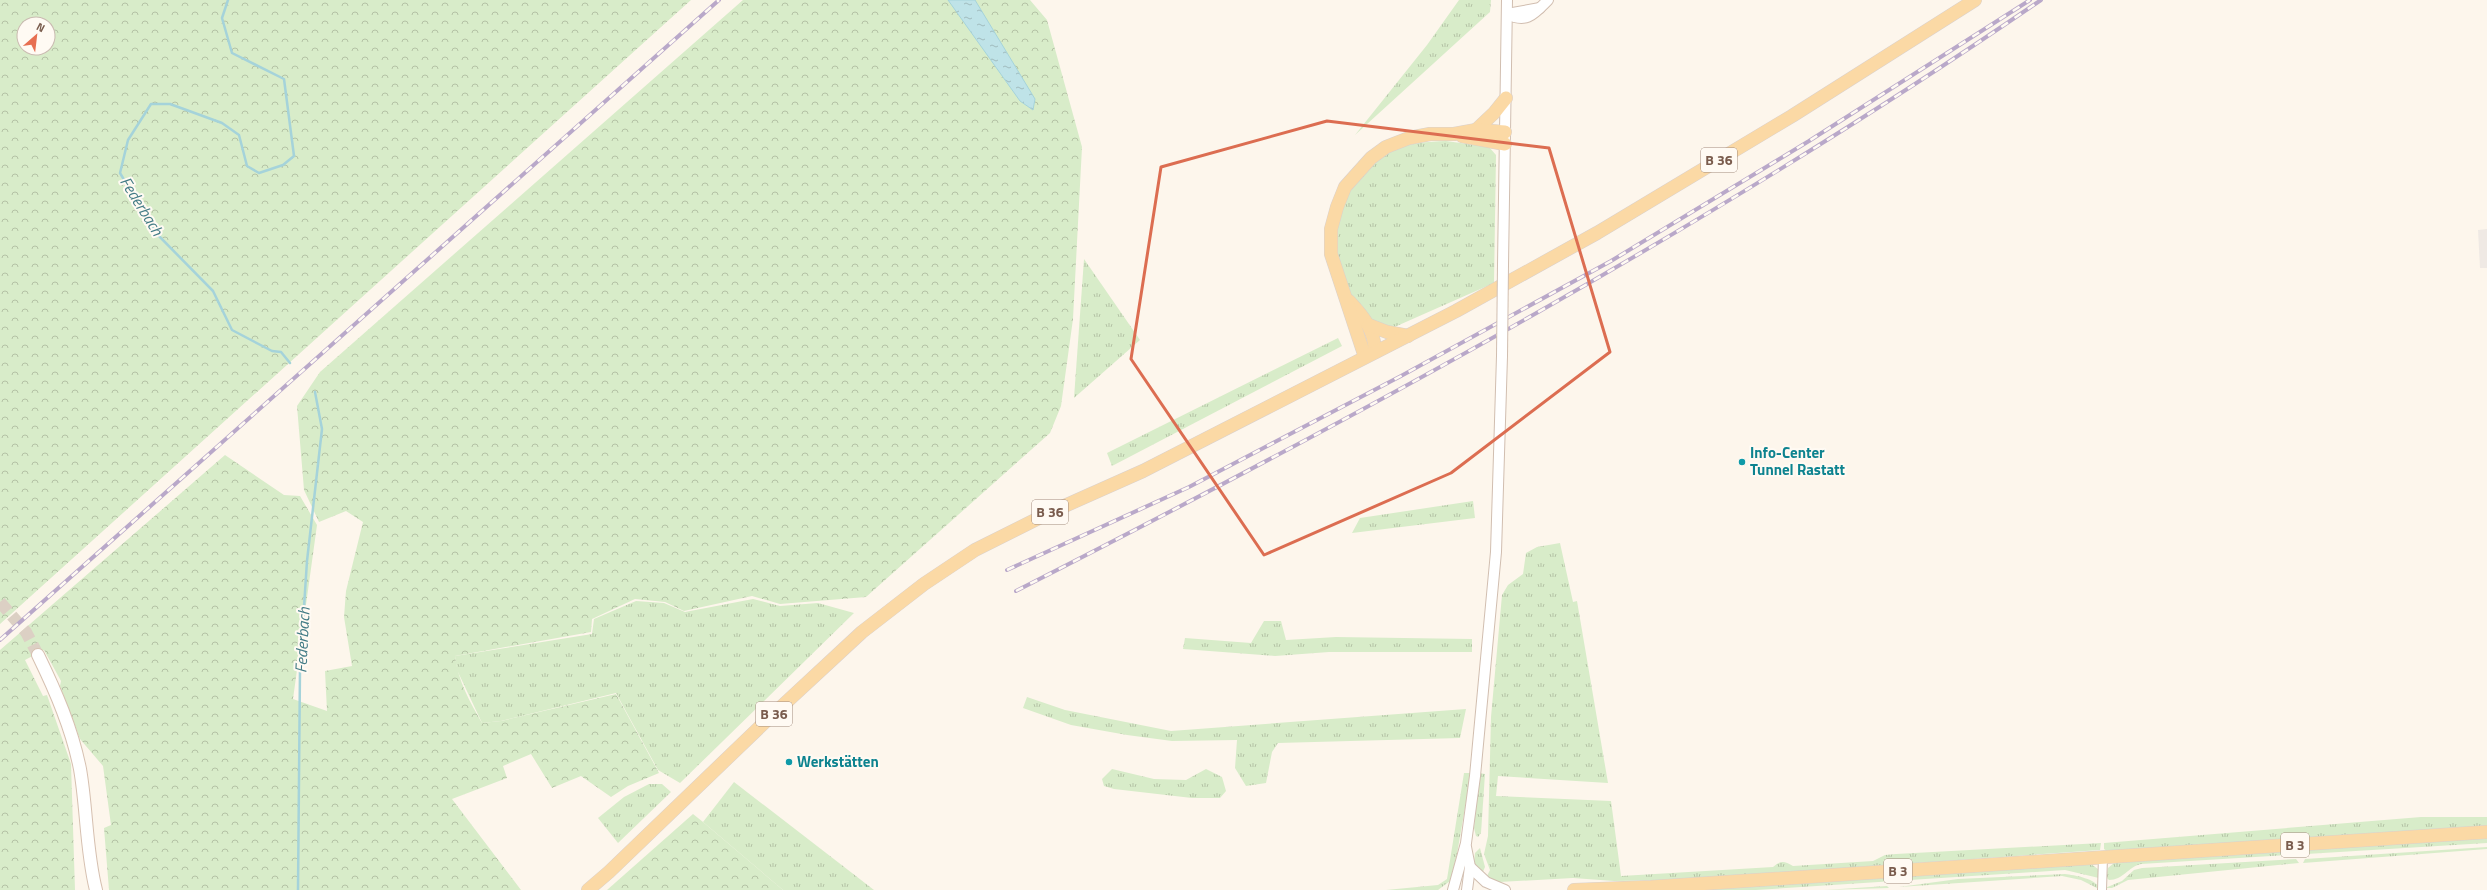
<svg xmlns="http://www.w3.org/2000/svg" width="2487" height="890" font-family="'Titillium Web',sans-serif">
  <defs>
    <pattern id="grass-tufts" width="24" height="20" patternUnits="userSpaceOnUse"><rect width="24" height="20" fill="#d8ecc9"/><path d="M3 7l-1-3M5 7V3M7 7l1-3M15 17l-1-3M17 17v-4M19 17l1-3" fill="none" stroke="#b4c2a5"/></pattern>
    <pattern id="forest-crowns" width="20" height="18" patternUnits="userSpaceOnUse"><rect width="20" height="18" fill="#d8ecc9"/><path d="M2 6a3 3 0 1 1 6 0M12 15a3 3 0 1 1 6 0" fill="none" stroke="#b4c2a5"/></pattern>
    <pattern id="water-ripples" width="26" height="14" patternUnits="userSpaceOnUse"><rect width="26" height="14" fill="#bfe3e8"/><path d="M2 4q2-2 4 0t4 0M15 11q2-2 4 0t4 0" fill="none" stroke="#a0bbbe"/></pattern>
  </defs>
  <rect width="100%" height="100%" fill="#fdf6ec"/>
  <polygon fill="#efe9e4" points="2487,229 2487,268 2480,268 2478,230"/>
  <g fill="url(#grass-tufts)">
    <polygon points="1459,0 1491,0 1490,12 1355,135 1427,45"/>
    <path d="M 1446,141 L 1489,147 L 1496,155 L 1494,283 L 1390,329 C 1359,316 1358,311 1345,281 C 1342,274 1337,265 1336,258 C 1329,216 1355,170 1392,151 C 1409,142 1428,142 1446,141 Z"/>
    <polygon points="1084,259 1140,340 1074,398"/>
    <polygon points="1338,338 1342,346 1112,466 1107,453"/>
    <polygon points="1473,501 1475,518 1352,533 1360,518"/>
    <path d="M 1560,543 L 1573,602 L 1577,601 L 1608,783 L 1498,776 L 1496,796 L 1611,801 L 1621,876 L 1773,867 C 1781,860 1784,861 1793,866 L 1873,861 L 1885,855 L 1896,854 L 2101,843 L 2100,850 L 1675,880 L 1614,881 L 1573,878 L 1499,882 L 1486,878 L 1490,870 L 1484,854 L 1488,836 L 1491,717 L 1502,595 L 1508,585 L 1523,574 L 1526,553 L 1537,547 Z"/>
    <polygon points="753,599 780,606 818,603 854,613 680,783 658,770 616,693 501,721 482,723 457,670 455,656 592,634 594,619 636,601 664,603 685,612"/>
    <polygon points="1264,621 1281,621 1286,640 1336,637 1472,639 1472,652 1329,652 1275,656 1183,649 1185,638 1251,643"/>
    <polygon points="1027,697 1065,710 1171,731 1466,709 1460,738 1278,743 1272,752 1266,783 1246,786 1235,768 1237,740 1172,741 1127,735 1071,725 1023,708"/>
    <polygon points="1112,769 1154,779 1186,780 1206,769 1222,777 1226,791 1220,798 1192,798 1114,789 1104,786 1102,779"/>
    <polygon points="1464,773 1471,773 1457,854 1450,881 1438,890 1386,890 1438,885 1447,879"/>
    <polygon points="1479,773 1485,774 1481,833 1478,837 1476,836 1474,828"/>
    <polygon points="734,782 874,890 783,890 703,822"/>
    <polygon points="649,784 662,784 671,792 618,843 598,818 624,797"/>
    <polygon points="2421,817 2487,817 2487,826 2107,851 2104,849 2104,843"/>
    <path d="M 2487,837 L 2487,843 L 2141,864 C 2128,867 2123,880 2109,880 L 2106,877 L 2108,868 L 2115,862 Z"/>
    <polygon points="2487,847 2487,849 2303,863 2305,859"/>
    <polygon points="1480,848 1485,867 1482,874 1474,862 1475,853"/>
    <polygon points="2296,859 2299,863 2128,880 2112,888 2105,888 2122,881 2134,870 2142,868"/>
    <polygon points="2091,864 2098,869 2099,878 2065,870 1756,890 1689,890"/>
    <path d="M 2065,874 C 2074,875 2098,879 2099,889 L 2081,880 L 2062,876 L 1899,887 L 1958,879 Z"/>
    <polygon points="1887,886 1889,888 1824,890"/>
  </g>
  <g fill="url(#forest-crowns)" fill-rule="evenodd">
    <path d="M 0,0 L 691,0 L 0,624 ZM 24,24 L 48,24 L 48,48 L 24,48 Z"/>
    <path d="M 743,0 L 1030,0 L 1047,20 L 1082,147 L 1073,319 L 1061,406 L 1050,433 L 866,597 L 780,604 L 752,596 L 684,611 L 665,602 L 635,599 L 592,619 L 591,632 L 455,656 C 458,681 470,702 482,723 L 501,721 L 616,694 L 659,773 L 628,786 L 611,797 L 581,776 L 552,788 L 531,754 L 503,766 L 507,778 L 452,799 L 521,890 L 109,890 L 104,828 L 111,825 L 103,766 L 80,739 L 60,686 L 61,681 L 44,650 L 25,660 L 43,696 L 47,695 L 71,764 L 75,890 L 0,890 L 0,650 L 225,455 L 284,495 L 300,496 L 317,525 L 293,699 L 327,711 L 325,671 L 352,666 L 344,617 L 346,591 L 363,522 L 346,511 L 319,522 L 304,490 L 297,406 L 320,372 Z"/>
    <polygon points="693,814 703,822 783,890 607,890"/>
  </g>
  <polygon fill="url(#water-ripples)" stroke="#a5d3da" points="948,0 975,0 1035,99 1033,110 1020,101"/>
  <g fill="none" stroke-linecap="round" stroke-linejoin="round">
    <g stroke="#a5d3da" stroke-width="2.5">
      <polyline points="228,0 222,18 232,53 284,79 294,156 283,165 259,173 247,166 239,135 222,123 170,104 151,104 128,140 120,173 155,232 213,291 232,330 272,351 281,352 290,363"/>
      <polyline points="298,890 300,668 307,561 322,429 315,392"/>
    </g>
    <polyline stroke="#dcd0c4" stroke-width="12" stroke-dasharray="12 6" stroke-linecap="butt" points="0,602 26,632 38,655"/>
    <defs>
      <polyline id="minor" points="2102,890 2103,857"/>
      <g id="tertiary">
        <path d="M 1507,14 C 1527,24 1534,14 1548,0"/>
        <polyline points="1507,14 1540,8"/>
        <polyline points="1503,265 1507,0"/>
        <polyline points="1466,847 1470,867 1467,890"/>
        <polyline points="1470,867 1486,882 1505,890"/>
        <polyline points="1453,890 1466,843 1475,776 1496,552 1502,356"/>
      </g>
      <path id="secondary" d="M 38,655 C 56,692 72,729 80,769 C 87,809 86,851 96,890"/>
      <g id="primary">
        <polyline points="1476,130 1494,113 1506,98"/>
        <polyline points="1462,136 1505,144"/>
        <path d="M 1349,301 C 1364,317 1375,331 1375,352"/>
        <polyline points="1369,325 1387,332 1408,336"/>
        <polyline points="1365,357 1331,254 1331,229 1337,207 1345,187 1371,158 1386,147 1409,138 1430,134 1454,134 1476,130 1505,132"/>
        <polyline points="588,890 609,872 766,721 862,632 924,584 975,550 1051,512 1143,471 1456,311 1597,233 1792,116 1975,0"/>
        <polyline points="1574,890 1651,887 2487,832"/>
      </g>
    </defs>
    <use href="#minor" stroke="#d1beb0" stroke-width="10"/>
    <use href="#tertiary" stroke="#d1beb0" stroke-width="12"/>
    <use href="#secondary" stroke="#d6c0b0" stroke-width="14"/>
    <use href="#primary" stroke="#dad1cd" stroke-width="14"/>
    <use href="#minor" stroke="#fff" stroke-width="8"/>
    <use href="#tertiary" stroke="#fff" stroke-width="10"/>
    <use href="#secondary" stroke="#fff" stroke-width="12"/>
    <use href="#primary" stroke="#fbd9a5" stroke-width="13"/>
    <defs>
      <g id="rail">
        <polyline points="1007,570 1189,487 1401,376 1611,261 1809,141 2030,0"/>
        <path d="M 1016,591 C 1367,412 1716,223 2041,0"/>
        <polyline points="0,640 719,0"/>
      </g>
    </defs>
    <use href="#rail" stroke="#b9a8c9" stroke-width="4"/>
    <use href="#rail" stroke="#fffaf3" stroke-width="2.5" stroke-dasharray="8" stroke-linecap="butt"/>
    <defs>
      <polyline id="tertiary-bridge" points="1502,356 1503,265"/>
    </defs>
    <use href="#tertiary-bridge" stroke="#d1beb0" stroke-width="12" stroke-linecap="butt"/>
    <use href="#tertiary-bridge" stroke="#fff" stroke-width="10"/>
  </g>
  <path fill="none" stroke="#dc6d51" stroke-width="3" stroke-linejoin="round" d="M 1327,121 L 1549,148 L 1610,352 L 1451,473 L 1264,555 L 1131,359 L 1161,167 Z"/>
  <g fill="#0f9aa8" stroke="#fffaf3" stroke-width="1.5">
    <circle cx="1742" cy="462" r="4"/>
    <circle cx="789" cy="762" r="4"/>
  </g>
  <g text-anchor="middle" stroke-width="4" stroke-linejoin="round" paint-order="stroke">
    <g fill="#fffaf3" stroke="#a28b7f" stroke-width="1">
      <rect x="1701" y="148" width="36" height="24" rx="3"/>
      <rect x="1032" y="500" width="36" height="24" rx="3"/>
      <rect x="756" y="702" width="36" height="24" rx="3"/>
      <rect x="2281" y="833" width="28" height="24" rx="3"/>
      <rect x="1884" y="859" width="28" height="24" rx="3"/>
    </g>
    <g font-size="14" font-weight="bold" fill="#7a5c4d">
      <text x="1719" y="165">B 36</text>
      <text x="1050" y="517">B 36</text>
      <text x="774" y="719">B 36</text>
      <text x="2295" y="850">B 3</text>
      <text x="1898" y="876">B 3</text>
    </g>
    <g font-size="15" font-weight="bold" fill="#0d838f" stroke="#fffaf3" text-anchor="start">
      <text x="1750" y="458">Info-Center<tspan x="1750" dy="17">Tunnel Rastatt</tspan></text>
      <text x="797" y="767">Werkstätten</text>
    </g>
    <g font-size="16" font-style="italic" fill="#437c86" stroke="#fffaf3">
      <text transform="translate(142 206) rotate(58)" y="6">Federbach</text>
      <text transform="translate(302 640) rotate(-87)" y="6">Federbach</text>
    </g>
  </g>
  <g transform="translate(36 36) rotate(28)"><circle r="19" fill="#fffaf3" stroke="#cabbb1"/>
  <path d="M0-3L7 15L0 10L-7 15Z" fill="#e76f51"/>
  <text y="-6" font-size="11" font-weight="bold" text-anchor="middle" fill="#7a5c4d">N</text>
  </g>
</svg>
